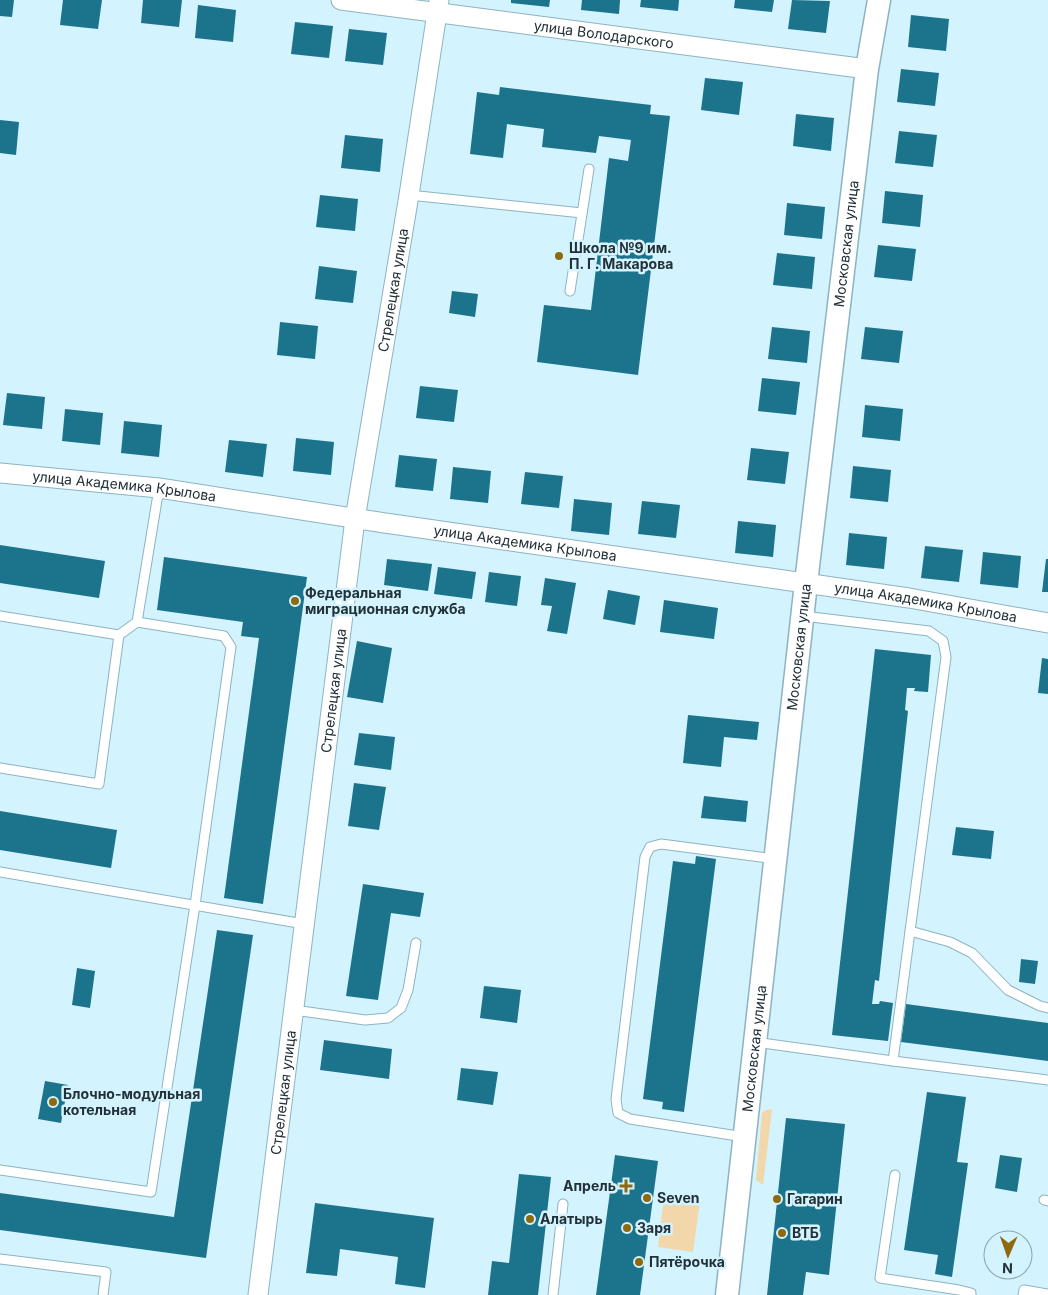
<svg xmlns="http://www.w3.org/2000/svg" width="1048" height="1295" font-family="Inter,sans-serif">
  <rect width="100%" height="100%" fill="#d3f3fe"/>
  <g fill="#f1d7a9">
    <polygon points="772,1109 763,1185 756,1180 762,1113 766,1110"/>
    <polygon points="664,1196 700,1201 693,1252 658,1247"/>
  </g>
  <g fill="#1b738c">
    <polygon points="0,0 14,0 12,17 0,16"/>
    <polygon points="63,0 102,0 98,29 60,25"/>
    <polygon points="143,0 182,0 179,27 141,23"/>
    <polygon points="511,0 550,0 549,7 511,3"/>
    <polygon points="582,0 620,0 619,14 581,10"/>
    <polygon points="641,0 679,0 678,11 640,7"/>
    <polygon points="735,0 774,0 772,12 734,8"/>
    <polygon points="792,0 830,1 826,33 788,29"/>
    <polygon points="198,5 236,10 233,42 195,38"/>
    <polygon points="911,15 949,19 946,51 908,47"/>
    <polygon points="295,22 333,26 329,58 291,54"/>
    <polygon points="349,29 387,33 383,65 345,61"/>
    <polygon points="901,69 939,73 935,106 897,102"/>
    <polygon points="705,78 743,82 739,115 701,110"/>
    <polygon points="500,87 651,105 650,114 670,116 638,375 537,362 544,305 591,310 609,158 628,161 631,140 599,136 596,153 542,147 544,129 507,124 503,158 470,154 477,92 499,95"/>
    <polygon points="796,114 834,118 831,151 793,146"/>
    <polygon points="0,120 19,122 16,155 0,153"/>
    <polygon points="899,131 937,135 933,167 895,163"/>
    <polygon points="345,135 383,139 380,172 341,168"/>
    <polygon points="885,191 923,195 920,227 882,223"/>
    <polygon points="320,195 358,199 355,231 316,227"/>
    <polygon points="787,203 825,207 822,239 784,235"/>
    <polygon points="878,245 916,249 912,281 874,277"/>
    <polygon points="777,253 815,257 812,289 773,285"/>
    <polygon points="319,266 357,271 353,303 315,299"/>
    <polygon points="452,291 478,294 475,317 449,313"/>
    <polygon points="280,322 318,326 315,359 277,355"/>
    <polygon points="772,327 810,331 807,363 768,359"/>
    <polygon points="865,327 903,331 899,363 861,359"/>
    <polygon points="762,378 800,382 796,415 758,411"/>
    <polygon points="420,386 458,390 454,422 416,418"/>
    <polygon points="7,393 45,397 42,429 3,425"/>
    <polygon points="865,405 903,409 900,441 862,437"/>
    <polygon points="65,409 103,413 100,445 62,441"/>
    <polygon points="124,421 162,425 159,457 121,453"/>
    <polygon points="296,438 334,442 331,475 293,471"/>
    <polygon points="229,440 267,444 263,477 225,472"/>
    <polygon points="751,448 789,452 785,484 747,480"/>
    <polygon points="399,455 437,459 433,491 395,487"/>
    <polygon points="853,466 891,470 888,502 850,498"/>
    <polygon points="453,467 491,471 488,503 450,499"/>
    <polygon points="525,472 563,476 559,508 521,504"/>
    <polygon points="574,499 612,503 609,535 571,531"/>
    <polygon points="642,501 680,505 676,538 638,534"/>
    <polygon points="738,521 776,525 773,557 735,553"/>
    <polygon points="849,533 887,537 884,569 846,565"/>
    <polygon points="0,545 105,561 99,598 0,583"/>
    <polygon points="925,546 963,550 959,582 921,578"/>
    <polygon points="983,552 1021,556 1018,588 980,584"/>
    <polygon points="164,557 307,577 263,904 224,898 259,638 241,636 243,622 157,610"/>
    <polygon points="387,559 432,564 428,591 384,585"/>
    <polygon points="1046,559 1048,559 1048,592 1042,592"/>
    <polygon points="438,567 476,572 472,599 434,594"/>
    <polygon points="489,572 521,576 517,606 485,602"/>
    <polygon points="545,578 576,583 567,634 547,631 552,606 541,605"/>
    <polygon points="608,590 640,596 635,625 603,619"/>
    <polygon points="664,600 718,608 714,639 660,632"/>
    <polygon points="357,641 392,648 383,703 347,697"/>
    <polygon points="875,649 931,655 928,692 914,691 915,688 907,688 905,710 908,711 879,981 875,980 872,1004 879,1004 880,1001 893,1003 888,1041 832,1035"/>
    <polygon points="1042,658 1048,659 1048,694 1038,693"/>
    <polygon points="688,715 759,722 757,740 724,737 721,767 683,763"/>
    <polygon points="359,733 395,737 391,770 354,765"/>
    <polygon points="354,783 386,787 379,830 348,826"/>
    <polygon points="704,796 748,801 746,822 701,818"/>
    <polygon points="0,811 117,830 111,868 0,850"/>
    <polygon points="956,827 994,831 991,859 952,855"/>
    <polygon points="696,856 716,859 684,1112 662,1109 663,1102 643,1099 673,861 695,864"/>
    <polygon points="363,884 424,893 420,917 391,913 378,1000 346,996"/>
    <polygon points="217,930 253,935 206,1258 0,1230 0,1193 174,1217"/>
    <polygon points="1021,959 1038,961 1035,984 1019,982"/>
    <polygon points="77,968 95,971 90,1008 72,1005"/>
    <polygon points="484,986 521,990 517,1023 480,1018"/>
    <polygon points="906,1004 1048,1023 1048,1061 901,1042"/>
    <polygon points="324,1040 392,1049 389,1079 320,1070"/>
    <polygon points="461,1068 498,1072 493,1105 457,1100"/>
    <polygon points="45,1081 68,1085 61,1123 38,1119"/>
    <polygon points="927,1092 966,1097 957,1162 968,1163 952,1277 935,1274 938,1255 904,1250"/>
    <polygon points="786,1118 845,1124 829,1275 806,1272 803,1295 767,1295"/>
    <polygon points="615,1155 658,1161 640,1295 596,1295"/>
    <polygon points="1000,1155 1022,1158 1017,1192 995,1188"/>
    <polygon points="519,1174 551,1177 538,1295 488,1295 492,1261 509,1263"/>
    <polygon points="315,1203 434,1218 425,1288 395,1284 398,1257 340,1249 337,1276 306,1273"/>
  </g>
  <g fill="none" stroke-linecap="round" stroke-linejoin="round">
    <defs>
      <g id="service">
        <polyline points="409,195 582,213"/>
        <polyline points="570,291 589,169"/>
        <polyline points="0,616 119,635"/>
        <polyline points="0,768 99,784 119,635 137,622 159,488"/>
        <polyline points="0,872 304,924"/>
        <polyline points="910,931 950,942 972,953 1008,990 1040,1006 1048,1008"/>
        <polyline points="294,1010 365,1020 388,1018 401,1008 408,990 416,943"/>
        <polyline points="755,1042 893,1061 946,657 943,641 929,631 803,616"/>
        <polyline points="893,1061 1048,1080"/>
        <polyline points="744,1137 630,1119 618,1113 616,1099 645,857 650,847 661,844 775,859"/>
        <polyline points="0,1170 151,1192 195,905 231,647 224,636 137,622"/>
        <polyline points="895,1175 880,1278 959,1290 971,1293 971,1295"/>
        <polyline points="1044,1200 1048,1201"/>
        <polyline points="0,1259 106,1272 103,1295"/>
        <polyline points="553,1295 563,1204"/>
        <polyline points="1023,1295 1024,1290 1048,1294"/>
      </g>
      <g id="minor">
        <path id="s1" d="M 341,0 L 867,69"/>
        <path id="s2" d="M 0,473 L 159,488 L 385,523 L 909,598 L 1048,623"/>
        <path id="s3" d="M 258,1295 L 355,519 L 409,195 L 439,0"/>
      </g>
      <g id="tertiary">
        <path id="s4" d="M 727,1295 L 806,583 L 867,69 L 879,0"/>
      </g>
    </defs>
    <use href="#service" stroke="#8db3c1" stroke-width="11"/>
    <use href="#minor" stroke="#8db3c1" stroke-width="21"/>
    <use href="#tertiary" stroke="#8db3c1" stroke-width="25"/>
    <use href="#service" stroke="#fff" stroke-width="9"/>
    <use href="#minor" stroke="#fff" stroke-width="19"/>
    <use href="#tertiary" stroke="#fff" stroke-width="22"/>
  </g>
  <g fill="#8f690e" stroke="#d3f3fe" stroke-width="2">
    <circle cx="559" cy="256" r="5"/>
    <circle cx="295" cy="601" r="5"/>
    <circle cx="53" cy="1102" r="5"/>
    <path d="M623.5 1178.5h5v5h5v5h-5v5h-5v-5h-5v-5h5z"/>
    <circle cx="647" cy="1198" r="5"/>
    <circle cx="777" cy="1199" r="5"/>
    <circle cx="530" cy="1219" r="5"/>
    <circle cx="627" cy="1228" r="5"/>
    <circle cx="782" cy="1233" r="5"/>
    <circle cx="639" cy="1262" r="5"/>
  </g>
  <g text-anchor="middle" stroke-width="5" stroke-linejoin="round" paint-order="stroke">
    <g font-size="14" fill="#223137" stroke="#d3f3fe">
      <text dy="5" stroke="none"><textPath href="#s1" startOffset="265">улица Володарского</textPath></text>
      <text dy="5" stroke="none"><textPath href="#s4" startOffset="1058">Московская улица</textPath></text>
      <text dy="5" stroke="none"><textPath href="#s3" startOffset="1014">Стрелецкая улица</textPath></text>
      <text dy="5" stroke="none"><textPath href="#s2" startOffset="125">улица Академика Крылова</textPath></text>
      <text dy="5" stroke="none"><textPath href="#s2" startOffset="530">улица Академика Крылова</textPath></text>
      <text dy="5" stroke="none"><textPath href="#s2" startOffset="935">улица Академика Крылова</textPath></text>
      <text dy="5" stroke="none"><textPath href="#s4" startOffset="652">Московская улица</textPath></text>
      <text dy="5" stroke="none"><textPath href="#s3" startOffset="609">Стрелецкая улица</textPath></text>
      <text dy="5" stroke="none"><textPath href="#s4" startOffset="248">Московская улица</textPath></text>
      <text dy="5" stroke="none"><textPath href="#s3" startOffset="204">Стрелецкая улица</textPath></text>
    </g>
    <g font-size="14" font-weight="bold" fill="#223137" stroke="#d3f3fe" text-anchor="start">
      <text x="569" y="253">Школа №9 им.<tspan x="569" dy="16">П. Г. Макарова</tspan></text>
      <text x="305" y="598">Федеральная<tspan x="305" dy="16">миграционная служба</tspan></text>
      <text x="63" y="1099">Блочно-модульная<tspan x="63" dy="16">котельная</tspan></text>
      <text x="616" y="1191" text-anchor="end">Апрель</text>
      <text x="657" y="1203">Seven</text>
      <text x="787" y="1204">Гагарин</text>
      <text x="540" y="1224">Алатырь</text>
      <text x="637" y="1233">Заря</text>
      <text x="792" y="1238">ВТБ</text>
      <text x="649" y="1267">Пятёрочка</text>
    </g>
  </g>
  <g transform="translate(1008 1255) rotate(182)"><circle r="24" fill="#d3f3fe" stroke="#8ca5ae"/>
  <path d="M0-4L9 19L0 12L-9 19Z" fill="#8f690e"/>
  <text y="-8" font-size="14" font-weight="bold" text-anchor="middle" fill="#223137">N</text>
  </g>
</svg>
